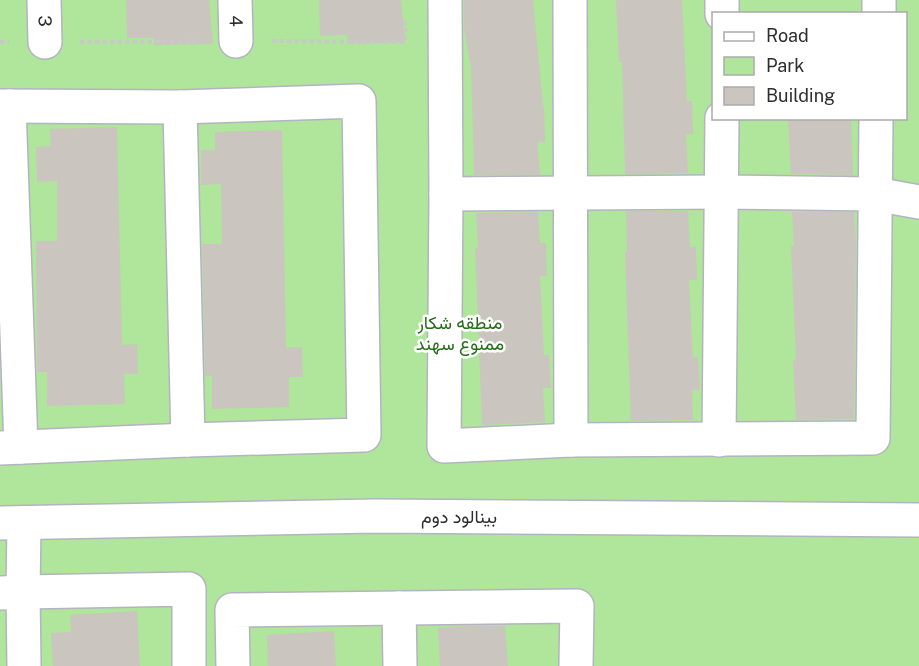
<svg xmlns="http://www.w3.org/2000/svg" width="919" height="666" font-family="'Public Sans',Vazirmatn,sans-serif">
  <rect width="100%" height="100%" fill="#eee9df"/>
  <path fill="#b0e59c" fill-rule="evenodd" d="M 0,0 L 919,0 L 919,666 L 0,666 ZM 714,14 L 906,14 L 906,118 L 714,118 Z"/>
  <g fill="#cac5be">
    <polygon points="126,0 209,0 213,44 154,45 154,38 127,38"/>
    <polygon points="319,0 401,0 405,42 347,44 347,35 320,36"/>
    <polygon points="464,0 533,0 543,106 544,106 545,142 537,142 540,175 474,175 471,68 464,28"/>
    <polygon points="616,0 682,0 687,101 692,101 693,134 686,134 688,173 625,174 622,62 619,62"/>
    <polygon points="788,118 851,118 853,175 791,174"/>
    <polygon points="117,127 122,345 137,344 138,374 124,374 125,404 47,406 47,372 37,372 36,241 57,241 57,181 37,182 36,147 51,146 50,129"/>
    <polygon points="282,130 286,348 302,347 303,377 289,377 289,407 212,409 212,376 205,376 202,244 222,244 221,184 201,185 201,150 215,150 215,132"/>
    <polygon points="626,211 688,211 690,247 696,247 697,280 689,280 693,357 698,357 700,390 692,390 693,420 631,421 625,252 627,252"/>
    <polygon points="538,212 540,243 546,243 547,276 540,276 544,355 549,355 551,388 543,388 545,422 482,425 475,248 478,248 476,213"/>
    <polygon points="792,212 854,212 856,241 854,419 796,420 793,360 796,360 791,246 794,246"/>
    <polygon points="137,611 140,666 53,666 51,633 71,632 70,615"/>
    <polygon points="467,626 505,626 508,666 440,666 438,628"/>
    <polygon points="334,631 336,666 268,666 267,635"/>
  </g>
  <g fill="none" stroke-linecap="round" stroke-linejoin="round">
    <defs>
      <g id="minor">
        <path id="s1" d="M 44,0 L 45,42"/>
        <path id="s2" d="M 235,0 L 236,41"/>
        <polyline points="445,0 446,194 444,446 571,440 873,438 876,118"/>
        <polyline points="570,0 571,440"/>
        <polyline points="722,14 722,0"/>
        <polyline points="879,14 879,0"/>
        <polyline points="0,106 180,107 359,101 364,435 188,440 0,448"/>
        <polyline points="9,106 21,447"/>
        <polyline points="180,107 188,440"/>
        <polyline points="446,194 721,192 875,194 919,202"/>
        <polyline points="719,440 722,118"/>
        <polyline points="0,523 375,516 919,520"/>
        <polyline points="1,593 23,592 24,523"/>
        <polyline points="399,608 400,666"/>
        <polyline points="24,666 23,592 189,589 189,666"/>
        <polyline points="233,666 232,610 577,606 576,666"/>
      </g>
    </defs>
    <use href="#minor" stroke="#b3b4c0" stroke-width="36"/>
    <g stroke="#c8c8c8" stroke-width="4" stroke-dasharray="4.5 3" stroke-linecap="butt">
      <polyline points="272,41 405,42 405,19"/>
      <polyline points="0,42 9,42"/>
      <polyline points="80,42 201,41"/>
    </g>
    <use href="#minor" stroke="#fff" stroke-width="33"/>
  </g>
  <g text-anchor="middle" stroke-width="5" stroke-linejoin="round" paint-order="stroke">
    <g font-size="18" fill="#2d2d2d" stroke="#fff">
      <text dy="6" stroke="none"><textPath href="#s1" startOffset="21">3</textPath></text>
      <text dy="6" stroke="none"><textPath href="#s2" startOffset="21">4</textPath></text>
      <text x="459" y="523">بینالود دوم</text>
    </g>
    <g font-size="18" fill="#266c1a" stroke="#fff">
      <text x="460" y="329">منطقه شکار<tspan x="460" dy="21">ممنوع سهند</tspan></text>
    </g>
  </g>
  <rect x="712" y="12" width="195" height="108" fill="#ffffff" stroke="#ababab" stroke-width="1.5"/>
  <rect x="724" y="32" width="30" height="9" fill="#ffffff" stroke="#ababab" stroke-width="1.5"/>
  <text x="766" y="42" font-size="18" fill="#2d2d2d">Road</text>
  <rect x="724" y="57" width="30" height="18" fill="#b0e59c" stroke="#ababab" stroke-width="1.5"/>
  <text x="766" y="72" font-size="18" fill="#2d2d2d">Park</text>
  <rect x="724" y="87" width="30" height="18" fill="#cac5be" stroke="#ababab" stroke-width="1.5"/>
  <text x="766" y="102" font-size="18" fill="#2d2d2d">Building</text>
</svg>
